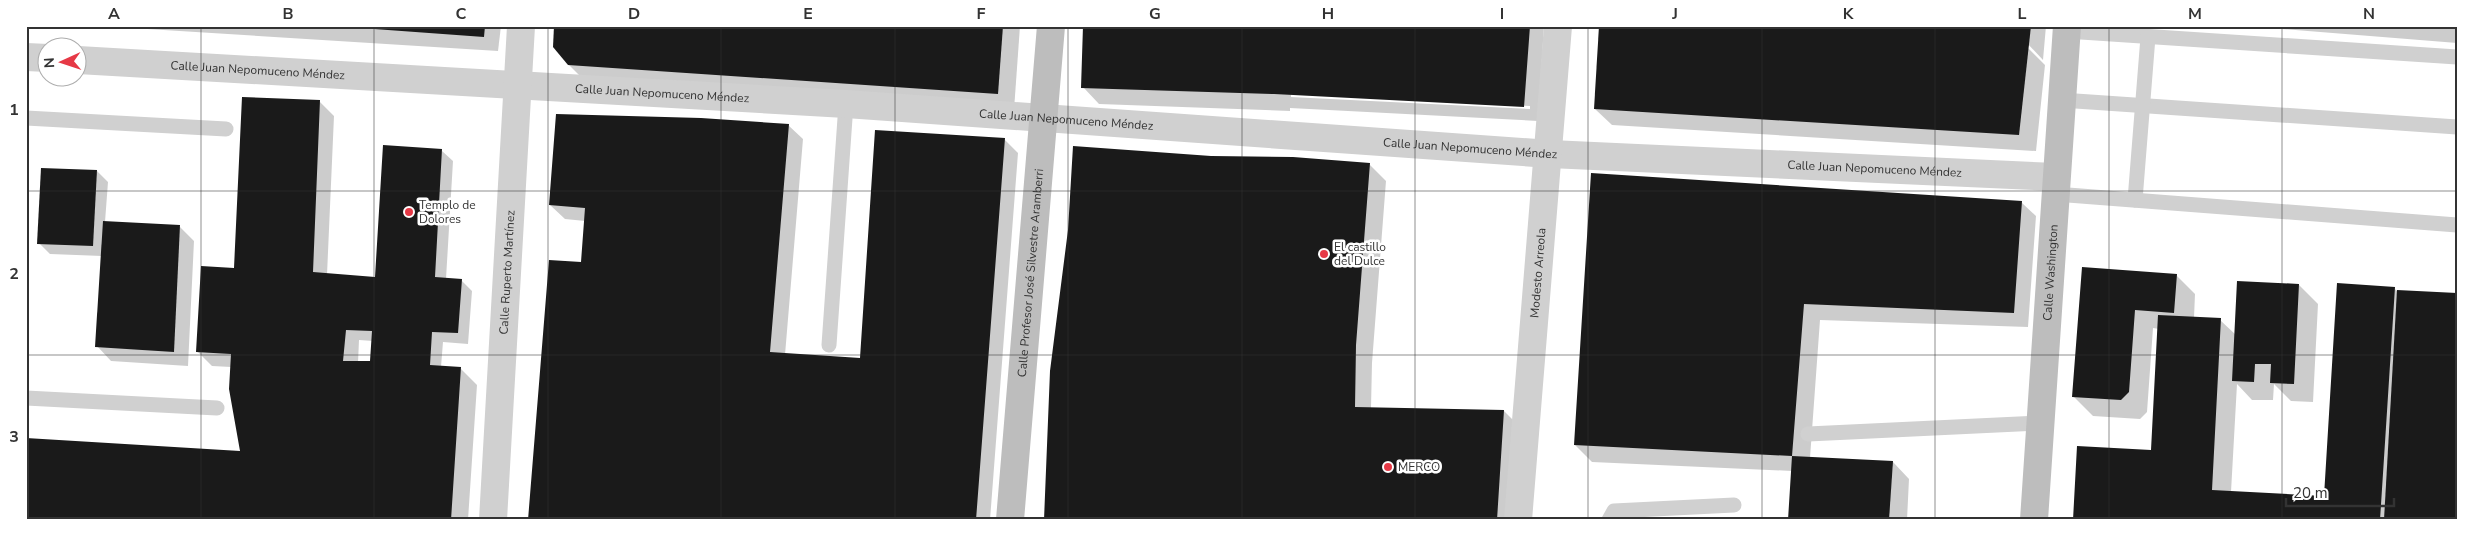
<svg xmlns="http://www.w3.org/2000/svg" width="2483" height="546" font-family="'Nunito Sans',sans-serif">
  <rect width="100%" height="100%" fill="#fff"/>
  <g fill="#0003" fill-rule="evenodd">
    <polygon points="99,26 501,26 498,51"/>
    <polygon points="556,26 1020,26 1014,110 586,82 569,65"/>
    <path d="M 1085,26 L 1544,26 L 1538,121 L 1290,108 L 1290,111 L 1099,104 L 1083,87 ZM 1291,94 L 1530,106 L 1530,109 L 1291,97 Z"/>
    <polygon points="1600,26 2046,26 2043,60 2026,42 2024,44 2045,65 2036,151 1612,125 1595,109"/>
    <polygon points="2244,26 2457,26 2457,43"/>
    <path d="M 319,101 L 334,116 L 327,275 L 376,279 L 442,151 L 453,161 L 446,279 L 461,280 L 472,291 L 468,344 L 443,342 L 441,367 L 460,368 L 477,385 L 468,520 L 26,520 L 242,453 L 231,367 L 212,366 L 198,352 L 236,269 ZM 359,340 L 373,341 L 374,363 L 358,363 Z"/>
    <polygon points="788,125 803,139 785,355 859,360 1004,139 1018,153 990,520 530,520 583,263 585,221 565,219 550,205"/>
    <polygon points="1211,157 1369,164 1386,181 1372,363 1371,408 1504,411 1521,428 1515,520 1045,520"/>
    <polygon points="97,171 108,182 105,222 180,227 194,241 188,366 111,361 97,346 102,256 50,254 39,243"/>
    <polygon points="1592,174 2021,202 2036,216 2028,327 1820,320 1810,458 1893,462 1909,479 1907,520 1789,520 1792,471 1592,462 1575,445"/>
    <polygon points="2083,268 2176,275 2195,294 2194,318 2220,320 2236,335 2299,285 2318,304 2313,402 2291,401 2274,384 2273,400 2252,400 2237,384 2231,492 2325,498 2394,288 2397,291 2457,520 2074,520 2152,451 2159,329 2153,328 2147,412 2140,419 2093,416 2074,397"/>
  </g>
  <g fill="#1a1a1a" fill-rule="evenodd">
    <polygon points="333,26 485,26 484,37"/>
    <polygon points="554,26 1003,26 998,94 568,65 553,47"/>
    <polygon points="1083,26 1530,26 1524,107 1274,94 1081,88"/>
    <polygon points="1599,26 2031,26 2019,135 1594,109"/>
    <path d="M 242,97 L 320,100 L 313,272 L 375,277 L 383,145 L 442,149 L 435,277 L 462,279 L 458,333 L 432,332 L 430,365 L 461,367 L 451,520 L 26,520 L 26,438 L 240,451 L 229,389 L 231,354 L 196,352 L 201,266 L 234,268 ZM 346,330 L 372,331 L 370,361 L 343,361 Z"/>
    <polygon points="556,114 701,118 789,124 770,352 860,358 875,130 1005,138 976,520 528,520 549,260 581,262 585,208 549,205"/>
    <polygon points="1073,146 1211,156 1293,157 1370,163 1356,345 1355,407 1504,410 1497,520 1044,520 1050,371 1068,230"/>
    <polygon points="41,168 97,170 93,246 37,244"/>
    <polygon points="1591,173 2022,201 2014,313 1804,304 1792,456 1574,445"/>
    <polygon points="103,221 180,225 174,352 95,347"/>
    <polygon points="2082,267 2177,274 2174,313 2135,310 2129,392 2121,400 2072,397"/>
    <polygon points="2237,281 2299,284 2294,384 2270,383 2271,364 2255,364 2254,382 2232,381"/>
    <polygon points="2337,283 2395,287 2380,520 2073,520 2077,446 2151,450 2158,315 2221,318 2212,490 2324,496"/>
    <polygon points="2397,290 2457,293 2457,520 2384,520"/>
    <polygon points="1792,456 1893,461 1889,520 1788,520"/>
  </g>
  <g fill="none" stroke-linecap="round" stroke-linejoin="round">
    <g stroke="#d0d0d0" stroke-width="15">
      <polyline points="2066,31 2457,57"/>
      <polyline points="2061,100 2457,127"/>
      <polyline points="26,118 226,129"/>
      <polyline points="2055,194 2457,225"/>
      <polyline points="2135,200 2148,37"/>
      <polyline points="829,345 846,104"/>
      <polyline points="26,398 217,408"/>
      <polyline points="1808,434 2041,423"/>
      <polyline points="1609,520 1614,511 1734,505"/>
    </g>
    <g stroke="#d0d0d0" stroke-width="28">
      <polyline points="26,57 48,58"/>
      <path id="s1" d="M 78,60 L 846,104 L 1550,154 L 2056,177"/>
      <path id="s2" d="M 493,520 L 521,26"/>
      <path id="s3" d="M 1518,520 L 1558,26"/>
    </g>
    <g stroke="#bdbdbd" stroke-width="28">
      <path id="s4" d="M 1010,520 L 1051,26"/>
      <path id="s5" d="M 2034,520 L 2067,26"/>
    </g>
  </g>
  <path fill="none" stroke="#333" stroke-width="1" stroke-opacity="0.55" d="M 201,26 L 201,520M 374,26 L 374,520M 548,26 L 548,520M 721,26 L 721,520M 895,26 L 895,520M 1068,26 L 1068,520M 1242,26 L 1242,520M 1415,26 L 1415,520M 1588,26 L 1588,520M 1762,26 L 1762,520M 1935,26 L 1935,520M 2109,26 L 2109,520M 2282,26 L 2282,520M 26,191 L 2457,191M 26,355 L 2457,355"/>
  <g fill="#e63946" stroke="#fff" stroke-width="2">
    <circle cx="409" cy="212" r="5"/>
    <circle cx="1324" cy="254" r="5"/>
    <circle cx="1388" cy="467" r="5"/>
  </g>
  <g text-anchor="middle" stroke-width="5" stroke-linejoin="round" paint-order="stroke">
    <g font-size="12" fill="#333" stroke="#fff">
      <text dy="4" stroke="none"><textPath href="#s1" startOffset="180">Calle Juan Nepomuceno Méndez</textPath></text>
      <text dy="4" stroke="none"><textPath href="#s1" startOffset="585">Calle Juan Nepomuceno Méndez</textPath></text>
      <text dy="4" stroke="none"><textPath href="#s1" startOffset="990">Calle Juan Nepomuceno Méndez</textPath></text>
      <text dy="4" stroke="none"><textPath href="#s1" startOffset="1395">Calle Juan Nepomuceno Méndez</textPath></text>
      <text dy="4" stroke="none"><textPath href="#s1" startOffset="1800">Calle Juan Nepomuceno Méndez</textPath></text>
      <text dy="4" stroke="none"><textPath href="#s2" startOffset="248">Calle Ruperto Martínez</textPath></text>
      <text dy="4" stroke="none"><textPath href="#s4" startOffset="248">Calle Profesor José Silvestre Aramberri</textPath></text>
      <text dy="4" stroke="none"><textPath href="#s3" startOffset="248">Modesto Arreola</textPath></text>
      <text dy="4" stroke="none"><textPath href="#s5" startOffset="248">Calle Washington</textPath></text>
    </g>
    <g font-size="12" fill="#333" stroke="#fff" text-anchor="start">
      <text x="419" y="209">Templo de<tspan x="419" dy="14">Dolores</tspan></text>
      <text x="1334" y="251">El castillo<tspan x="1334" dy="14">del Dulce</tspan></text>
      <text x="1398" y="471">MERCO</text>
    </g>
  </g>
  <rect width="2483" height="546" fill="none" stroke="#ffffff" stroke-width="55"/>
  <g transform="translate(62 62) rotate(267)"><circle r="24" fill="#ffffff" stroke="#adadad"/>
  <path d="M0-4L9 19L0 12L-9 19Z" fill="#e63946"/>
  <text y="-8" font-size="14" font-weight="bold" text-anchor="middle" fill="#333333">N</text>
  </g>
  <path d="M2286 498v8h108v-8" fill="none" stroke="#333333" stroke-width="2.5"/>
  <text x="2293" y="498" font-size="15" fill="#333333" stroke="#ffffff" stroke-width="4" paint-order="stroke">20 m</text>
  <rect x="28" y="28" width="2428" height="490" fill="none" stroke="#333" stroke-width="2"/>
  <g font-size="16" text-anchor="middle" font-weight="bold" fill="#333">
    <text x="114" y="19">A</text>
    <text x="288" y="19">B</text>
    <text x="461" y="19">C</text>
    <text x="634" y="19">D</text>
    <text x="808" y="19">E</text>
    <text x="981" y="19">F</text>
    <text x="1155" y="19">G</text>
    <text x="1328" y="19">H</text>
    <text x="1502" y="19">I</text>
    <text x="1675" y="19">J</text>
    <text x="1848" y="19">K</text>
    <text x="2022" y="19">L</text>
    <text x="2195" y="19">M</text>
    <text x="2369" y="19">N</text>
    <text x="14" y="115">1</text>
    <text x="14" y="279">2</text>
    <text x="14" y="442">3</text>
  </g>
</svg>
